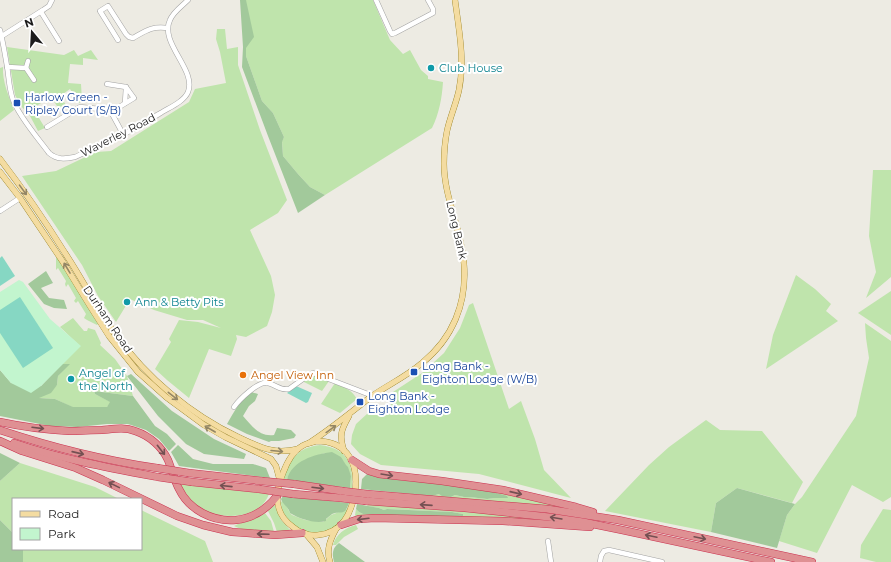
<svg xmlns="http://www.w3.org/2000/svg" width="891" height="562" font-family="Montserrat,sans-serif">
  <rect width="100%" height="100%" fill="#edebe3"/>
  <g fill="#bfe4ac">
    <path d="M 246,0 L 373,0 L 390,40 L 403,54 L 410,50 L 421,70 L 428,76 L 428,79 L 443,82 C 442,98 439,114 432,128 L 325,195 L 310,187 L 298,174 L 283,156 L 282,141 L 284,137 L 273,113 L 262,101 L 246,56 Z"/>
    <polygon points="217,29 225,29 227,49 238,47 238,65 260,130 287,200 278,213 250,230 271,276 275,295 272,312 267,326 246,337 236,335 237,339 231,356 209,349 189,398 167,380 155,369 171,342 169,339 179,320 198,322 221,328 203,320 187,320 154,310 130,299 116,322 98,296 82,265 22,176 56,171 96,152 111,151 189,102 195,89 226,83 220,52 216,39"/>
    <polygon points="7,47 64,55 74,50 78,56 91,50 98,60 83,58 83,65 70,64 68,83 81,84 82,101 79,103 70,89 60,96 66,105 59,109 51,97 33,108 45,128 38,131 30,116 21,106 15,95"/>
    <path d="M 3,67 C 2,81 9,97 14,110 L 0,121 L 0,68 Z"/>
    <polygon points="873,170 891,170 891,277 866,298 876,272 869,236"/>
    <polygon points="56,258 58,258 98,324 97,325 87,320 84,318 86,314 78,301 76,303 74,301 76,298 68,284 66,287 65,284 66,281 58,268 56,270"/>
    <polygon points="796,275 815,289 831,304 826,311 838,321 766,369 773,335"/>
    <polygon points="891,291 891,335 858,313"/>
    <polygon points="473,303 509,409 521,401 535,439 544,470 571,498 479,474 381,465 360,454 351,444 352,435 356,424 368,413 382,411 389,408 394,399 393,392 422,373 444,353 460,328 469,305"/>
    <polygon points="73,318 84,331 87,331 88,328 95,330 101,343 100,345 115,359 127,376 133,396 94,391 95,394 111,402 107,407 72,407 55,399 38,398 57,385 58,376 69,364 62,364 80,346 60,327"/>
    <polygon points="865,323 891,341 891,497 883,502 852,485 817,553 779,541 787,515 795,504 802,497 856,416 869,358 866,338"/>
    <polygon points="312,375 329,381 322,391 302,381"/>
    <path d="M 335,383 C 344,387 352,390 357,399 L 340,413 L 321,404 Z"/>
    <polygon points="706,420 720,430 762,431 803,482 792,503 737,488 716,503 711,532 605,511 649,465 669,447"/>
    <path d="M 320,445 C 346,448 354,463 352,488 L 350,488 L 351,476 L 343,461 L 325,453 L 319,455 L 288,477 L 287,480 L 284,479 C 289,459 299,447 320,445 Z"/>
    <polygon points="20,463 95,487 119,499 13,499 13,533 0,520 0,481"/>
    <path d="M 180,484 L 269,494 C 267,499 264,504 260,507 C 244,520 213,518 198,506 C 190,500 185,492 180,484 Z"/>
    <polygon points="495,491 569,509 432,496 439,494 451,497 455,495 464,497 469,497 487,499 495,498 500,494 493,492"/>
    <path d="M 282,501 L 287,507 L 290,513 L 292,515 L 305,520 L 323,522 L 331,515 L 347,509 L 349,503 C 348,507 347,512 345,515 C 338,529 320,536 305,531 C 301,530 298,527 294,525 C 287,520 281,511 281,502 Z"/>
    <polygon points="274,504 281,520 291,531 277,532 274,523 268,511"/>
    <polygon points="368,504 502,515 540,520 539,522 356,517 355,515 356,509 359,512 363,514 446,517 463,514 452,512 388,509 384,510 379,508 367,506"/>
    <polygon points="883,509 891,510 891,562 876,562 860,558 861,545"/>
    <polygon points="141,510 205,541 213,562 23,562 23,549 141,549"/>
    <polygon points="265,513 271,521 274,532 243,530 234,526 238,524 252,520"/>
    <path d="M 356,525 L 358,529 L 344,537 L 336,545 L 333,545 C 336,534 345,528 356,525 Z"/>
  </g>
  <g fill="#a2c99b">
    <polygon points="240,0 246,0 254,37 246,48 246,56 262,101 273,113 284,137 282,142 283,156 298,174 310,187 325,195 298,213 268,136 242,67 243,47"/>
    <polygon points="46,271 53,283 41,288 49,298 64,300 67,309 54,308 44,304 28,284"/>
    <polygon points="62,364 70,364 58,376 57,385 51,393 39,398 55,399 73,407 107,407 110,402 95,394 94,391 133,396 155,426 167,434 176,444 169,451 159,439 146,430 128,424 107,424 78,427 50,426 0,416 0,370 11,383 41,386"/>
    <polygon points="131,374 172,411 214,439 246,454 244,459 204,454 186,444 158,416 127,376"/>
    <path d="M 251,392 L 258,394 L 255,401 L 249,406 L 243,416 C 252,426 259,437 274,435 L 277,428 L 291,430 L 296,435 L 294,438 L 279,441 L 271,441 L 269,442 L 247,434 L 227,424 C 234,412 240,400 251,392 Z"/>
    <polygon points="178,445 193,459 213,464 253,464 266,468 270,478 179,466 171,452"/>
    <path d="M 332,452 L 341,457 L 346,465 L 348,467 L 351,476 L 350,488 L 287,480 C 291,461 315,454 332,452 Z"/>
    <polygon points="0,453 20,463 0,481"/>
    <polygon points="367,474 377,477 407,481 450,484 493,492 507,496 508,498 495,498 487,499 469,497 464,497 455,495 451,497 442,496 439,494 432,496 361,489 362,479"/>
    <polygon points="737,488 795,504 787,515 777,548 711,532 716,503"/>
    <path d="M 283,496 L 349,503 C 344,517 342,510 332,514 C 331,515 327,518 326,519 L 326,521 C 315,524 300,519 290,513 C 288,506 283,505 281,499 Z"/>
    <polygon points="357,504 379,508 384,510 387,509 452,512 463,514 463,516 461,517 446,517 363,514 359,512 356,509"/>
    <polygon points="0,520 13,533 13,549 23,549 23,562 0,562"/>
    <path d="M 339,543 L 365,562 L 334,562 C 332,554 332,548 339,543 Z"/>
  </g>
  <polygon fill="#c2f5ce" points="19,280 23,282 50,319 81,346 41,386 31,393 11,383 0,370 0,292"/>
  <g fill="#86d7c3">
    <polygon points="2,256 15,276 0,286 0,258"/>
    <polygon points="20,297 53,348 23,368 0,333 0,310"/>
    <polygon points="296,386 312,393 308,402 306,403 287,393"/>
  </g>
  <g fill="none" stroke-linecap="round" stroke-linejoin="round">
    <defs>
      <g id="minor">
        <polyline points="376,0 390,31 392,34 395,33 433,13 433,9 428,0"/>
        <polyline points="41,12 59,41"/>
        <path d="M 0,30 C 3,42 5,54 7,66 C 9,78 9,89 13,100 C 20,118 38,138 49,153 C 57,160 65,159 75,157 C 90,150 106,143 122,135 C 135,129 147,121 159,114 C 168,108 184,102 188,92 C 197,70 159,43 170,20 C 173,12 182,6 188,0"/>
        <polyline points="2,36 43,10 49,6 52,0"/>
        <path d="M 118,40 L 100,11 L 108,6 L 126,34 L 129,37 L 133,38 C 147,30 152,26 168,28"/>
        <polyline points="7,67 26,68 34,80"/>
        <polyline points="26,68 28,61"/>
        <polyline points="107,84 126,87 134,98 111,112"/>
        <polyline points="125,103 126,87"/>
        <polyline points="47,127 80,107 100,109 111,112 123,134"/>
        <polyline points="0,211 20,198"/>
        <path d="M 234,407 C 239,400 259,380 268,383 C 276,385 281,391 289,389 L 310,374 L 313,373 L 373,396"/>
        <polyline points="548,541 551,562"/>
        <polyline points="600,562 601,556 604,551 609,550 662,562"/>
      </g>
      <g id="major">
        <path d="M 0,159 C 23,189 45,221 65,253 C 83,280 97,309 116,335 C 147,378 190,414 238,437 C 260,447 273,455 298,449"/>
        <polyline points="0,172 20,198 63,262 90,306 109,336 138,372 166,397 204,425 225,437 271,459 276,466 280,481"/>
        <path d="M 316,441 C 348,441 359,464 355,493 C 351,514 342,533 318,535 C 309,536 300,533 293,527 C 273,513 275,493 283,473 C 287,462 292,452 302,446 C 306,443 312,443 316,441 Z"/>
        <path d="M 309,443 C 331,429 351,412 372,396 C 388,385 407,376 422,363 C 453,338 467,303 464,264 C 462,230 444,198 444,164 C 444,153 445,141 447,131 C 450,117 456,104 459,90 C 465,60 459,30 455,0"/>
        <path d="M 344,451 C 339,435 341,430 349,416"/>
        <polyline points="306,534 317,547 323,562"/>
        <path d="M 330,562 C 326,550 330,540 336,529"/>
      </g>
      <g id="highway">
        <path d="M 0,422 C 23,427 46,430 69,431 C 80,431 91,430 102,430 C 114,429 124,427 135,431 C 150,436 162,447 168,460 C 172,470 174,480 179,489 C 189,510 213,522 236,520 C 253,518 267,509 277,496"/>
        <path d="M 0,430 C 51,447 103,460 157,468"/>
        <polyline points="0,441 22,451 76,468 103,480 177,516 203,525 232,532 247,533 275,535 302,533"/>
        <path d="M 14,443 C 61,459 110,468 158,477"/>
        <polyline points="352,460 369,471 379,474 442,481 503,490 576,507 593,512"/>
        <polyline points="189,473 262,481"/>
        <polyline points="192,482 259,489"/>
        <polyline points="294,484 342,491"/>
        <polyline points="293,494 341,498"/>
        <polyline points="367,494 547,509 618,520 812,562"/>
        <polyline points="366,501 465,508 549,517 583,522 622,530 771,562"/>
        <polyline points="341,525 359,519 375,518 503,521 590,527"/>
      </g>
    </defs>
    <use href="#minor" stroke="#a3a3a3" stroke-width="5.5"/>
    <use href="#major" stroke="#8a720b" stroke-width="6"/>
    <use href="#highway" stroke="#ca314f" stroke-width="8"/>
    <use href="#minor" stroke="#fff" stroke-width="4.5"/>
    <use href="#major" stroke="#f4dca1" stroke-width="5.5"/>
    <use href="#highway" stroke="#df9093" stroke-width="7"/>
    <defs>
      <g id="highway-bridge">
        <polyline points="157,468 189,473"/>
        <polyline points="158,477 192,482"/>
        <polyline points="262,481 294,484"/>
        <polyline points="259,489 293,494"/>
        <polyline points="342,491 367,494"/>
        <polyline points="341,498 366,501"/>
      </g>
    </defs>
    <use href="#highway-bridge" stroke="#ca314f" stroke-width="8" stroke-linecap="butt"/>
    <use href="#highway-bridge" stroke="#df9093" stroke-width="7"/>
  </g>
  <defs><path id="oneway-shaft" d="M-6 0H5M1.5-3L5.5 0L1.5 3" fill="none" stroke-width="1.6" stroke-linecap="round" stroke-linejoin="round"/></defs>
  <g stroke="#938665">
    <use href="#oneway-shaft" transform="translate(23 190) rotate(54)"/>
    <use href="#oneway-shaft" transform="translate(67 268) rotate(-121)"/>
    <use href="#oneway-shaft" transform="translate(173 396) rotate(38)"/>
    <use href="#oneway-shaft" transform="translate(210 429) rotate(-150)"/>
    <use href="#oneway-shaft" transform="translate(331 429) rotate(-36)"/>
    <use href="#oneway-shaft" transform="translate(277 451) rotate(5)"/>
  </g>
  <g stroke="#745052">
    <use href="#oneway-shaft" transform="translate(38 428) rotate(7)"/>
    <use href="#oneway-shaft" transform="translate(161 450) rotate(52)"/>
    <use href="#oneway-shaft" transform="translate(78 453) rotate(13)"/>
    <use href="#oneway-shaft" transform="translate(387 475) rotate(9)"/>
    <use href="#oneway-shaft" transform="translate(114 485) rotate(-154)"/>
    <use href="#oneway-shaft" transform="translate(226 486) rotate(-174)"/>
    <use href="#oneway-shaft" transform="translate(318 488) rotate(7)"/>
    <use href="#oneway-shaft" transform="translate(516 493) rotate(13)"/>
    <use href="#oneway-shaft" transform="translate(426 505) rotate(-176)"/>
    <use href="#oneway-shaft" transform="translate(556 518) rotate(-171)"/>
    <use href="#oneway-shaft" transform="translate(363 519) rotate(173)"/>
    <use href="#oneway-shaft" transform="translate(263 534) rotate(-178)"/>
    <use href="#oneway-shaft" transform="translate(651 536) rotate(-168)"/>
    <use href="#oneway-shaft" transform="translate(700 538) rotate(12)"/>
  </g>
  <g fill="#0f9aa8" stroke="#fff" stroke-width="1.5">
    <circle cx="431" cy="68" r="4"/>
    <circle cx="127" cy="302" r="4"/>
    <circle cx="71" cy="379" r="4"/>
  </g>
  <g fill="#1a4fb4" stroke="#fff" stroke-width="1.5">
    <rect x="13" y="99" width="8" height="8" rx="2"/>
    <rect x="410" y="368" width="8" height="8" rx="2"/>
    <rect x="356" y="398" width="8" height="8" rx="2"/>
  </g>
  <circle fill="#e8710a" stroke="#fff" stroke-width="1.5" cx="243" cy="375" r="4"/>
  <g text-anchor="middle" stroke-width="4" stroke-linejoin="round" paint-order="stroke">
    <g font-size="11" fill="#0d838f" stroke="#fff" text-anchor="start">
      <text x="439" y="72">Club House</text>
      <text x="135" y="306">Ann &amp; Betty Pits</text>
      <text x="79" y="377">Angel of<tspan x="79" dy="13">the North</tspan></text>
    </g>
    <g font-size="11" fill="#164399" stroke="#fff" text-anchor="start">
      <text x="25" y="101">Harlow Green -<tspan x="25" dy="13">Ripley Court (S/B)</tspan></text>
      <text x="422" y="370">Long Bank -<tspan x="422" dy="13">Eighton Lodge (W/B)</tspan></text>
      <text x="368" y="400">Long Bank -<tspan x="368" dy="13">Eighton Lodge</tspan></text>
    </g>
    <g font-size="11" fill="#1c1c1c" stroke="#fff">
      <text transform="translate(118 135) rotate(-27)" y="4">Waverley Road</text>
      <text transform="translate(457 230) rotate(77)" y="4">Long Bank</text>
      <text transform="translate(108 319) rotate(56)" y="4">Durham Road</text>
    </g>
    <g font-size="11" fill="#c56008" stroke="#fff" text-anchor="start">
      <text x="251" y="379">Angel View Inn</text>
    </g>
  </g>
  <rect x="12" y="498" width="130" height="52" fill="#ffffff" stroke="#a4a4a4"/>
  <rect x="20" y="511" width="20" height="6" fill="#f4dca1" stroke="#a4a4a4"/>
  <text x="48" y="518" font-size="12" fill="#1c1c1c">Road</text>
  <rect x="20" y="528" width="20" height="12" fill="#c2f5ce" stroke="#a4a4a4"/>
  <text x="48" y="538" font-size="12" fill="#1c1c1c">Park</text>
  <g transform="translate(32 32) rotate(342)" stroke="#ffffff" stroke-width="3" paint-order="stroke">
  <path d="M0-3L7 15L0 10L-7 15Z" fill="#1c1c1c"/>
  <text y="-6" font-size="11" font-weight="bold" text-anchor="middle" fill="#1c1c1c">N</text>
  </g>
</svg>
